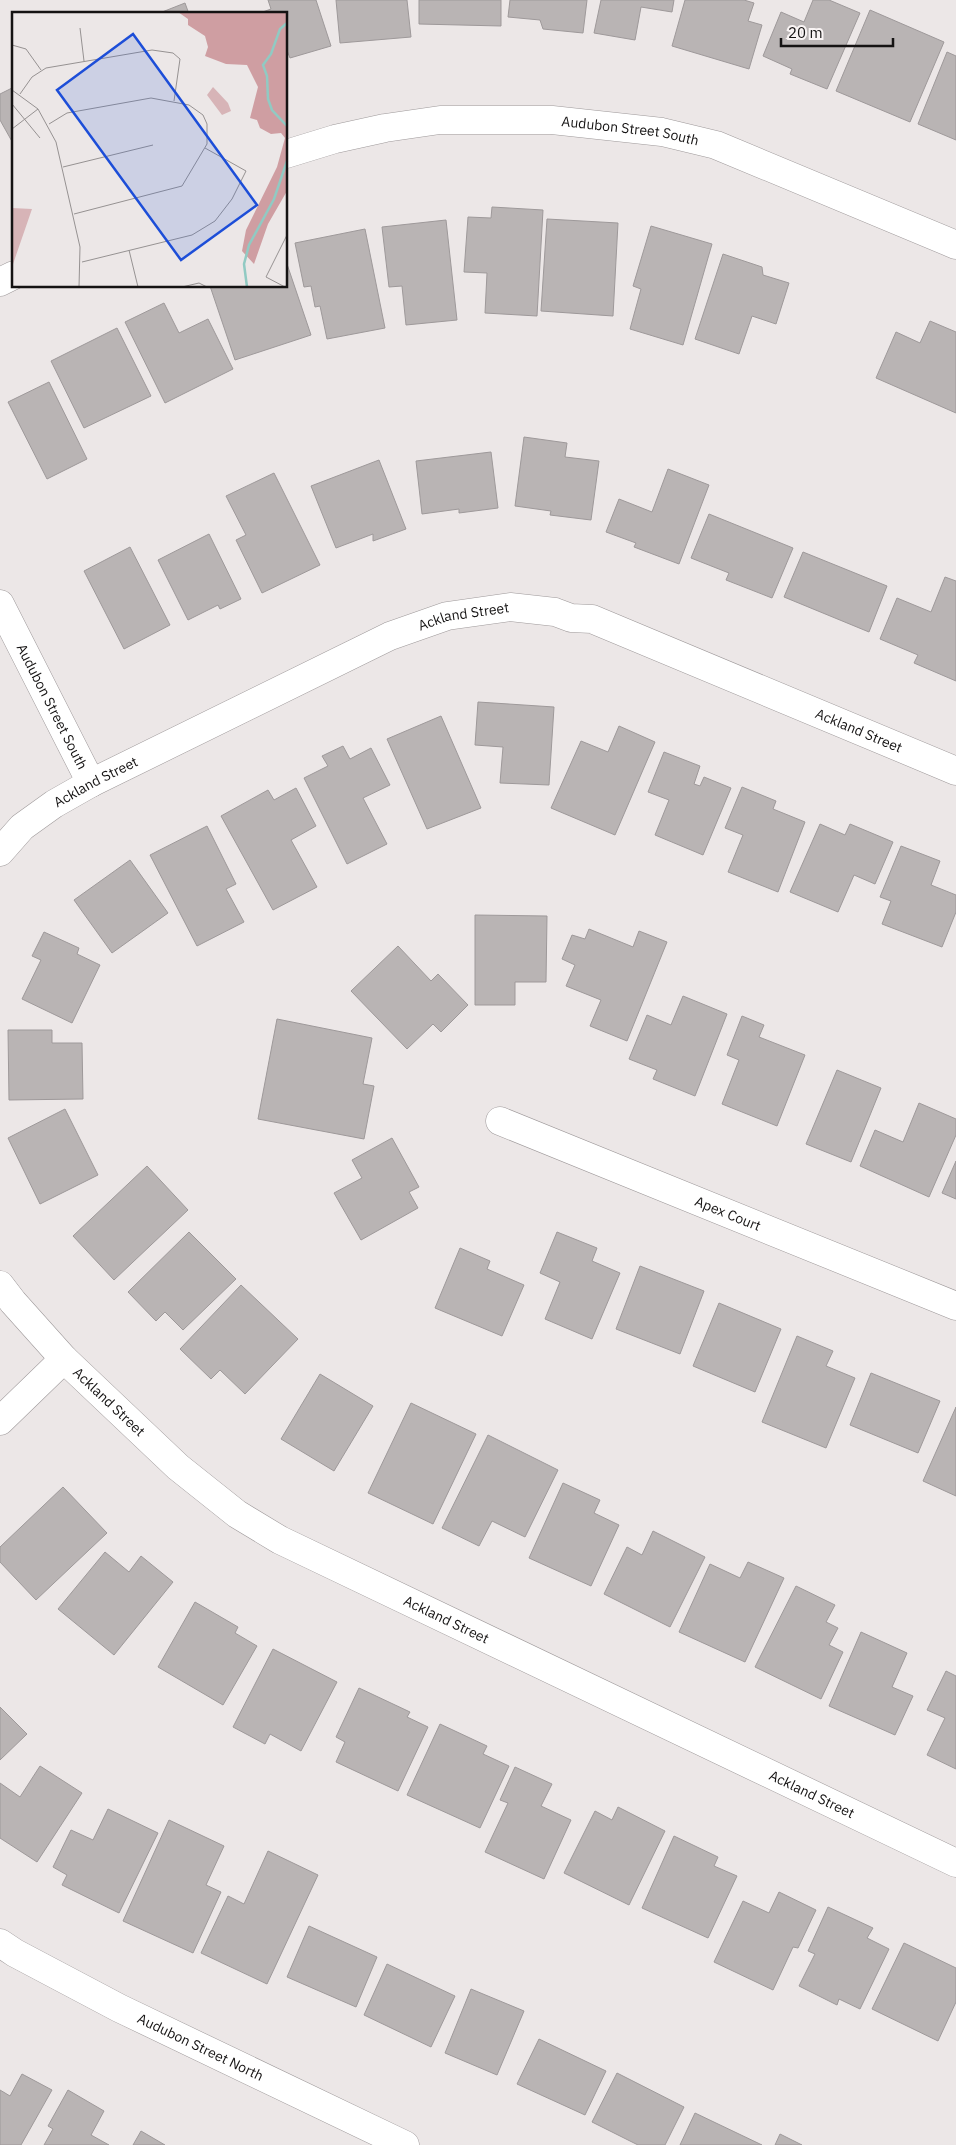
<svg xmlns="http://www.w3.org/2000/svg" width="956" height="2145" font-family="'IBM Plex Sans',sans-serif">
  <rect width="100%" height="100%" fill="#ece7e7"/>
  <g fill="#b9b4b4" stroke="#9e999a">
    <polygon points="268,0 316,0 331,46 290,58 286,48 286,14 257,14 271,9"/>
    <polygon points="336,0 407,0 411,37 340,43"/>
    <polygon points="419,0 501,0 501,26 419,24"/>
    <polygon points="510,0 587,0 583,33 543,29 540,20 508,17"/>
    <polygon points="601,0 674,0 672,12 641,7 635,40 594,33"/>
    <polygon points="685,0 744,0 754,3 748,21 762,25 749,69 672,46"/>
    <polygon points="813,0 829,0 860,13 827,89 790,74 792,69 763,56 781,12 804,22"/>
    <polygon points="185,3 189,14 157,14"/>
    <polygon points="870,10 944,42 910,122 836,91"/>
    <polygon points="947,52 956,56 956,140 918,124"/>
    <polygon points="14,87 14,145 0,120 0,94"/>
    <polygon points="492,207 543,210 537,316 485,313 487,273 464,272 468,217 491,218"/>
    <polygon points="547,219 618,223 613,316 541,311"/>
    <polygon points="446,220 457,320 406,325 402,286 389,287 382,227"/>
    <polygon points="651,226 712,244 683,345 630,329 641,289 633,286"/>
    <polygon points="365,229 385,328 327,339 320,306 315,307 311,286 304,287 295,243"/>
    <polygon points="723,254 762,267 763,275 789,283 776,324 752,316 739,354 695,339"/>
    <polygon points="287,264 311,335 235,360 210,286 286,286"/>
    <polygon points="164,303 179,333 208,319 233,369 165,403 125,322"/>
    <polygon points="930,321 956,332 956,413 876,378 896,332 920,343"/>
    <polygon points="117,328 151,396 84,428 51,361"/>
    <polygon points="49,382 87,459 47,479 8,402"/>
    <polygon points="524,437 567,443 565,457 599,461 591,520 550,515 551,511 515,506"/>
    <polygon points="491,452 498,508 459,513 459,509 422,514 416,461"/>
    <polygon points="379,460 406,529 373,541 373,534 336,548 311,486"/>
    <polygon points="668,469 709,485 679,564 634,547 636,543 606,532 619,499 652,512"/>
    <polygon points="274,473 320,565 262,593 236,540 246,535 226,496"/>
    <polygon points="709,514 793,548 772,598 726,580 729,573 691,558"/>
    <polygon points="209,534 241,599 220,609 218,605 188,620 158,560"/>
    <polygon points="130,547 170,625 124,649 84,571"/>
    <polygon points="803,552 887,586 869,632 784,597"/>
    <polygon points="945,577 956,581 956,681 914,663 918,655 880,639 897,598 931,612"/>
    <polygon points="478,702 554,707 549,785 500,783 503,747 475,745"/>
    <polygon points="441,716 481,808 427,829 387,739"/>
    <polygon points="619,726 655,742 615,835 551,808 581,741 608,752"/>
    <polygon points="343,746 350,759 371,748 390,785 363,798 387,844 347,864 304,778 328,766 322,756"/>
    <polygon points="664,752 700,766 694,784 700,786 704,777 731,788 703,855 655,835 669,800 648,792"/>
    <polygon points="742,787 776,801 773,809 805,822 778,892 728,872 743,835 725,828"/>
    <polygon points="296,788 316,826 291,840 317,887 273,910 221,816 268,790 274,800"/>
    <polygon points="820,824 845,835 850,824 893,842 875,884 854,875 838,912 790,892"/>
    <polygon points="207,826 236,884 226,889 244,922 197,946 150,855"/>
    <polygon points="901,846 940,861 931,885 956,895 956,912 942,947 882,924 891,901 880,897"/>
    <polygon points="130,860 168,913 112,953 74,900"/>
    <polygon points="475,915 547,916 546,982 515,982 515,1005 475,1005"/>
    <polygon points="589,929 633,947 639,931 667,942 627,1041 590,1026 601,1000 566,986 575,965 562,959 572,935 585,939"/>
    <polygon points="44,932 79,948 77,954 100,965 72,1023 22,999 41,960 32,956"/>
    <polygon points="398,946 431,981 438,974 468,1005 441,1032 433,1024 407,1049 351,991"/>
    <polygon points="683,996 727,1014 695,1096 653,1079 657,1070 629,1059 647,1015 671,1025"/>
    <polygon points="742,1016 764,1025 759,1037 805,1055 777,1126 722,1104 739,1060 727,1055"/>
    <polygon points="277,1019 372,1038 363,1084 374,1086 364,1139 258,1119"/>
    <polygon points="8,1030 52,1030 52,1043 82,1043 83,1099 9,1100"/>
    <polygon points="837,1070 881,1088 851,1162 806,1144"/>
    <polygon points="919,1103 956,1119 956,1135 929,1197 860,1166 875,1130 903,1142"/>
    <polygon points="65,1109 98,1175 40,1204 8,1138"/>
    <polygon points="392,1138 419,1187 409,1192 418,1208 361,1240 334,1193 362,1178 352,1160"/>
    <polygon points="956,1161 956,1199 942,1193"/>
    <polygon points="147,1166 188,1210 114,1280 73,1236"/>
    <polygon points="189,1232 236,1279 183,1330 165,1312 156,1321 128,1292"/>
    <polygon points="557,1232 597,1248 592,1261 620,1273 592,1339 545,1319 560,1282 540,1273"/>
    <polygon points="460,1248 490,1261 487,1269 524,1285 502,1336 435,1308"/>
    <polygon points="640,1266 704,1291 680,1354 616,1329"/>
    <polygon points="241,1285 298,1339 245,1394 220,1370 211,1379 180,1349"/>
    <polygon points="719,1303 781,1329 755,1392 693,1366"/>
    <polygon points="797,1336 833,1351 826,1366 855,1378 826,1448 762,1422"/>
    <polygon points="871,1373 940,1401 918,1453 850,1425"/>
    <polygon points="320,1374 373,1406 334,1471 281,1439"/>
    <polygon points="411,1403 476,1434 433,1524 368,1493"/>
    <polygon points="956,1407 956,1496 923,1481"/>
    <polygon points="488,1435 558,1470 525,1537 492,1521 479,1546 442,1528"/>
    <polygon points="563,1483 600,1500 594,1513 619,1525 591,1586 529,1558"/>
    <polygon points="63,1487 107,1533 36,1600 0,1562 0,1547"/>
    <polygon points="653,1531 705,1557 670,1627 604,1594 627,1547 642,1555"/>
    <polygon points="105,1552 129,1572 141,1556 173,1582 114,1655 58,1609"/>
    <polygon points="748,1562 784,1578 745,1662 679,1632 710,1564 740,1578"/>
    <polygon points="796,1586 835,1605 826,1622 838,1628 829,1645 843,1652 821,1699 755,1667"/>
    <polygon points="195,1602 238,1627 235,1633 257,1646 223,1705 158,1667"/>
    <polygon points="861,1632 907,1653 892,1687 913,1696 895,1735 829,1706"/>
    <polygon points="273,1649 337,1682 301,1751 270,1734 265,1744 233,1727"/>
    <polygon points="946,1671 956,1676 956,1769 927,1755 945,1718 927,1710"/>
    <polygon points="359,1688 410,1712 407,1717 428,1727 398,1791 336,1762 345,1742 336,1737"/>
    <polygon points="0,1707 27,1734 0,1760"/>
    <polygon points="440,1724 487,1746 483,1754 509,1766 480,1828 407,1795"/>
    <polygon points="40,1766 82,1793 37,1862 0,1838 0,1783 20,1797"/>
    <polygon points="515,1767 552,1784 541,1806 571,1820 544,1879 485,1852 508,1803 500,1800"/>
    <polygon points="618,1807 665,1831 629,1905 564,1873 595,1811 612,1820"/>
    <polygon points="108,1809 158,1833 119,1913 62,1885 67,1875 53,1867 71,1830 93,1840"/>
    <polygon points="169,1820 224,1846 206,1885 221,1892 193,1953 123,1921"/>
    <polygon points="674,1836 718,1857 714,1866 737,1876 708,1938 642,1908"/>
    <polygon points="268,1851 318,1875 267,1984 201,1953 228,1896 244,1904"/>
    <polygon points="779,1892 816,1910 798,1948 793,1947 773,1990 714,1962 743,1901 769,1913"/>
    <polygon points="828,1907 873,1928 867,1938 889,1949 860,2009 839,1999 837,2005 799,1986 815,1954 808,1951"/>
    <polygon points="309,1926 377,1957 356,2007 287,1977"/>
    <polygon points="904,1943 956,1968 956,2002 938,2041 872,2009"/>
    <polygon points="387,1964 455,1996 431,2047 364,2015"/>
    <polygon points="471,1989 524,2011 497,2075 445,2053"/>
    <polygon points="539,2039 606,2071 585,2115 517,2084"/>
    <polygon points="617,2073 684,2107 665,2145 638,2145 592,2122"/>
    <polygon points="22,2074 52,2090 21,2145 0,2145 0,2090 10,2096"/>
    <polygon points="68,2090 104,2111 91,2135 109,2145 44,2145 53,2129 48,2126"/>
    <polygon points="695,2113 762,2145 680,2145"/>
    <polygon points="141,2131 165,2145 133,2145"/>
    <polygon points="780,2134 802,2145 775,2145"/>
  </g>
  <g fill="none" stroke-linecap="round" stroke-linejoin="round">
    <defs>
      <g id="minor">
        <path id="s1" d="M 286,154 L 335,139 L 385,128 L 440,120 L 552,120 L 662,132 L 716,145 L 956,245"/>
        <polyline points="0,282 14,275"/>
        <path id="s2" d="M 0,604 L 91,783"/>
        <path id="s3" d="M 0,852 L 22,827 L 54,804 L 91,783 L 390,636 L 447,616 L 510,607 L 555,612 L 571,618 L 592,619 L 956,771"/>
        <path id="s4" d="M 500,1121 L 956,1306"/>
        <path id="s5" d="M 0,1285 L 13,1302 L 64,1359 L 178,1467 L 237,1514 L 280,1540 L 956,1863"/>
        <polyline points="0,1421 64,1359"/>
        <path id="s6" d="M 0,1943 L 15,1953 L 119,2008 L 405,2145"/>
      </g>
    </defs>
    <use href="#minor" stroke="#9e999a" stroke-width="29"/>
    <use href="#minor" stroke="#fff" stroke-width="28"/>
  </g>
  <g text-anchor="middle" stroke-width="5" stroke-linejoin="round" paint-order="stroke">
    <g font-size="14" fill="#151313" stroke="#f9f4f4">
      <text dy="5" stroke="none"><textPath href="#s1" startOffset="349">Audubon Street South</textPath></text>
      <text dy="5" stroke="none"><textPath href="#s3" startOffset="525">Ackland Street</textPath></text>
      <text dy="5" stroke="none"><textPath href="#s2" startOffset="115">Audubon Street South</textPath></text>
      <text dy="5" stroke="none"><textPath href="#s3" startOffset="945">Ackland Street</textPath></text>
      <text dy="5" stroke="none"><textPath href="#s3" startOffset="120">Ackland Street</textPath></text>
      <text dy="5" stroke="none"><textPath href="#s4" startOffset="246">Apex Court</textPath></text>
      <text dy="5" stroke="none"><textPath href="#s5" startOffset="160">Ackland Street</textPath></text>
      <text dy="5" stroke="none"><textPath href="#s5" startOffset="565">Ackland Street</textPath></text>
      <text dy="5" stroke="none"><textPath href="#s5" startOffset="970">Ackland Street</textPath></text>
      <text dy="5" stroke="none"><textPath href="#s6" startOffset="226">Audubon Street North</textPath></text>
    </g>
  </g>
  <g transform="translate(12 12)">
    <rect width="275" height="275" fill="#ece7e7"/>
    <path d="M 201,75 L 216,91 L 219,99 L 210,103 L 195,83 ZM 0,196 L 20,197 L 0,255 Z" fill="#d7b4b7"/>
    <path d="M 166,0 L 275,0 L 275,179 L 256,212 L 242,252 L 230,239 L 234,218 L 265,155 L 273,126 L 269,121 L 259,122 L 248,116 L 245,108 L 238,106 L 246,75 L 235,53 L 214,52 L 193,44 L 196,35 L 193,24 L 176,13 L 176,7 Z" fill="#cf9ea2"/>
    <path fill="none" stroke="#91cac3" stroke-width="2.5" d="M 275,11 L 268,17 L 259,42 L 251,53 L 255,64 L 256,87 L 260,98 L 275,114M 235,275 L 232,252 L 237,233 L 262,187 L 275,149"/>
    <path fill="none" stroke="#969292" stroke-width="1" d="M 68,16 L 72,49M 0,33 L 14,37 L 29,58M 0,78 L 26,97 L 44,130 L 68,235 L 67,275M 8,82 L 20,65 L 34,56 L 140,38 L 161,41 L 168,47 L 162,89M 0,92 L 28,126M 37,112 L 55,101 L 139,86 L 177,93 L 191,103 L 195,112 L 195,132 L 170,174 L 62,202M 0,117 L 26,97M 51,155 L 141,133M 117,238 L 126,275M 70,250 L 180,223 L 203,209 L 220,187 L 234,159 L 193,136M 170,275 L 187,271 L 195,275M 273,275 L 254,265 L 275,223"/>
    <path fill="#1d4ed8" fill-opacity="0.15" stroke="#1d4ed8" stroke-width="2.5" d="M 121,22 L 245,193 L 169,248 L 45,78 Z"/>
    <rect width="275" height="275" fill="none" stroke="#151313" stroke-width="2.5"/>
  </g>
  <path d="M781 38v8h112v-8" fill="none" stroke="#151313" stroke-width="2.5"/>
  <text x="788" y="38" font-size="15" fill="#151313" stroke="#f9f4f4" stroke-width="4" paint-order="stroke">20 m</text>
</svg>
